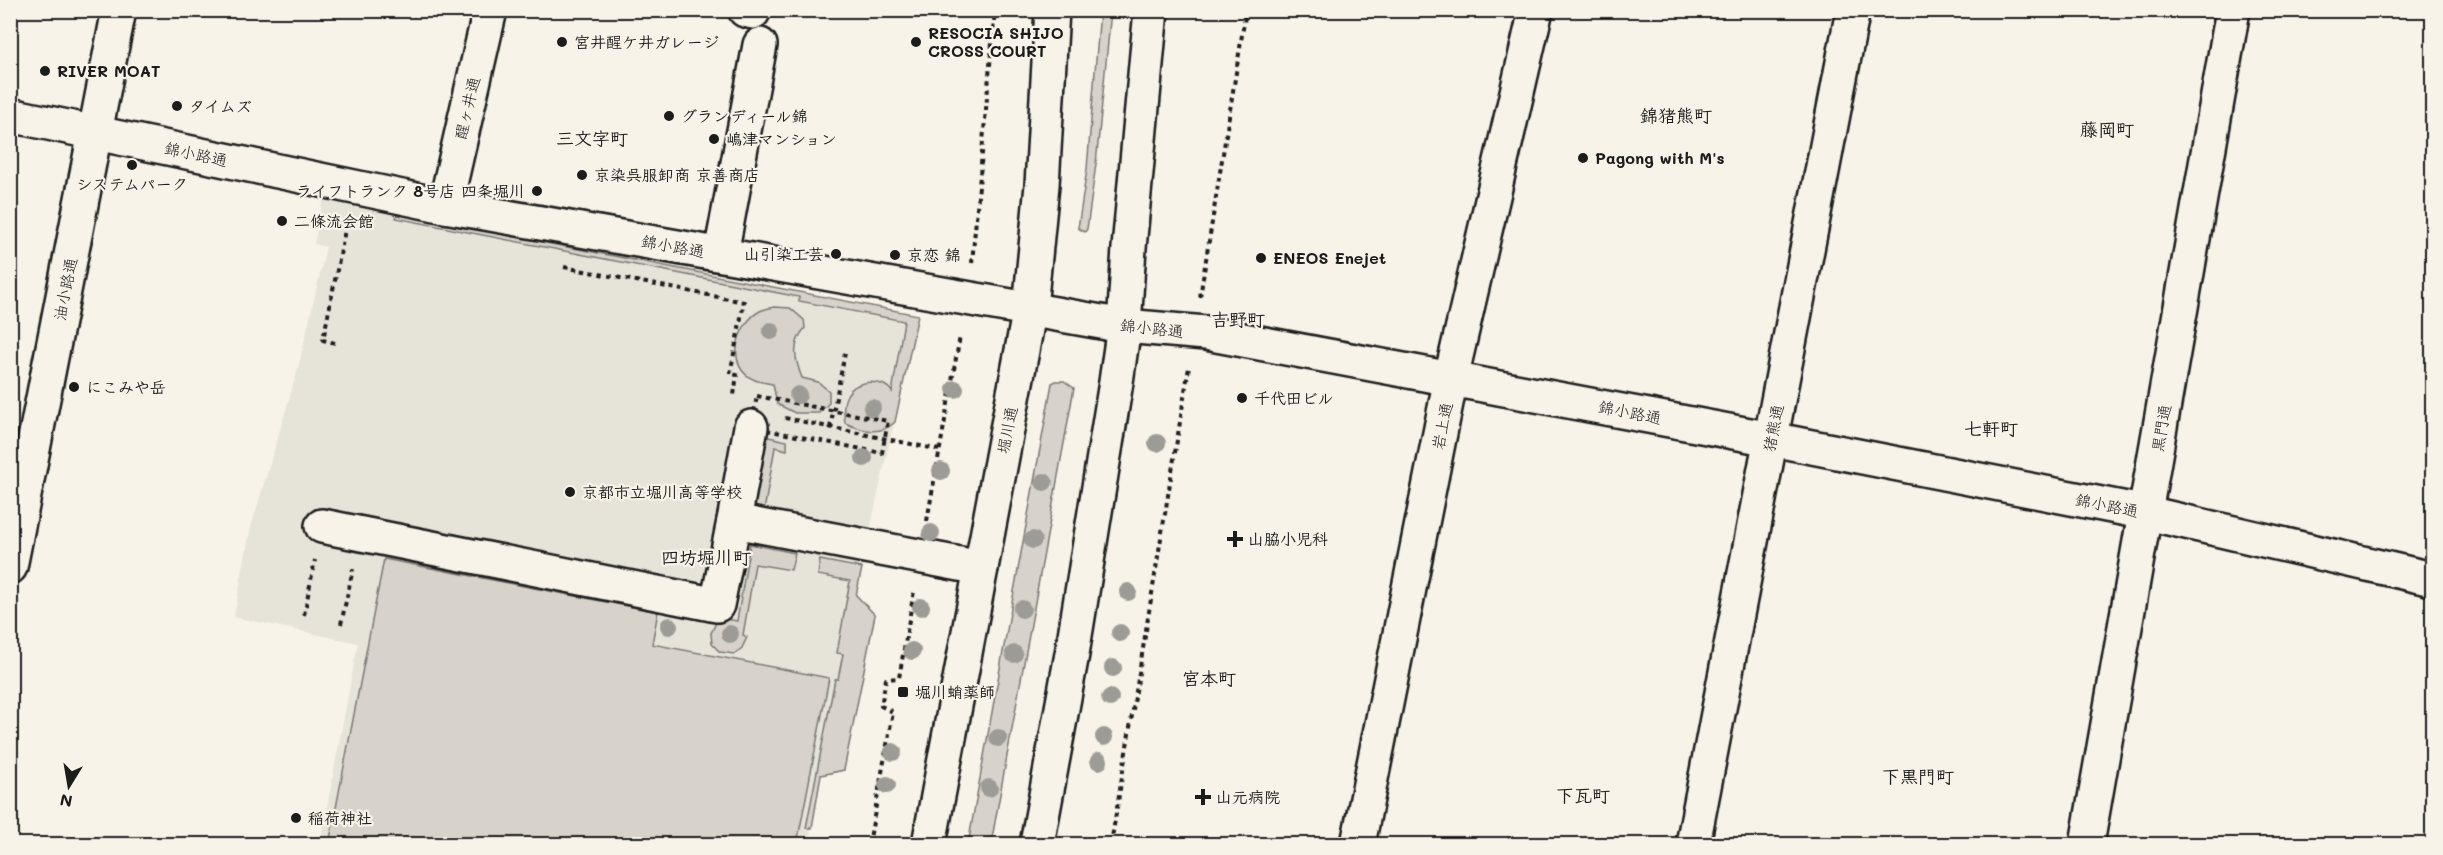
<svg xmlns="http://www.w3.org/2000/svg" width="2443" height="855" font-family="Mali,'Klee One',sans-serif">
  <rect width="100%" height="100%" fill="#f7f3e8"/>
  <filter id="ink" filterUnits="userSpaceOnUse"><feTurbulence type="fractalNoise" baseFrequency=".0167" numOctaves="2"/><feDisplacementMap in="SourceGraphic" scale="12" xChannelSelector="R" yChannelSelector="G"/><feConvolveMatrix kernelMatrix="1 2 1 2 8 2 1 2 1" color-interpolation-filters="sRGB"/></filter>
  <g filter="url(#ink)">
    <polygon fill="#e6e3d9" points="323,199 918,315 865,552 808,844 320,844 358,643 234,617 250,531 298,369 326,247 314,244"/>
    <g fill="#d7d3cb" stroke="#7a7874" stroke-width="1.5">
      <polygon points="1100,11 1111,11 1096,164 1087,229 1085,232 1078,228 1087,169"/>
      <path d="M 397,214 L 918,315 L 895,422 C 881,436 863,431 845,423 C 844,413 842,404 847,395 C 856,379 883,378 892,392 L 904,321 L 799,301 L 799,297 L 396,218 Z"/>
      <path d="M 774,307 L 790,308 L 804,320 L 805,328 C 791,344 795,360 802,378 L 818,382 L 829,391 L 829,403 L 819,413 L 795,413 L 777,404 L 773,384 C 767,383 760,382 755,380 C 724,368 737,323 760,311 C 764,309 770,308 774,307 Z"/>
      <polygon points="1056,381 1064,381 1074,388 991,844 968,844 1052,383"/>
      <polygon points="764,436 787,441 787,450 775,447 764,511 751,517"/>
      <polygon points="750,544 795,553 791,570 755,564 743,635 747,637 742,648 734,654 720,652 712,644 711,633 716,623 726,619 737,621"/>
      <polygon points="384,559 658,612 652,644 829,678 797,844 329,844"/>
      <polygon points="820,560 862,568 856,595 875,615 844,770 821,775 812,828 806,828 835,679 838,679 843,654 837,653 850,581 818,575"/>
    </g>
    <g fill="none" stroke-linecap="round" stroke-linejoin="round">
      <defs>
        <g id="minor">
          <polyline points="745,10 753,12"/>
          <polyline points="10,115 445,206 1124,326 1206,333 1771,439 2147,513 2432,579"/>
          <polyline points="445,206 490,10"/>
          <polyline points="721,254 760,45"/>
          <polyline points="751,427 734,521 981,568"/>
          <polyline points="322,526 717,605 734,521"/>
          <polyline points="10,567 119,10"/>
          <polyline points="1358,844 1451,378 1536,10"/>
          <polyline points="1693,844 1853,10"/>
          <polyline points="2087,844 2233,10"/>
        </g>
        <g id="major">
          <polyline points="929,844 1030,308 1042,185 1052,10"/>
          <polyline points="1037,844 1072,654 1116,382 1124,326 1129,248 1151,10"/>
        </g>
      </defs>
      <use href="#minor" stroke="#1c1c1c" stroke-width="38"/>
      <use href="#major" stroke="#1c1c1c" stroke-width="38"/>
      <g stroke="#1c1c1c" stroke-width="4" stroke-dasharray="4.5 4.5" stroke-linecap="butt">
        <polyline points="972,263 995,10"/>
        <polyline points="564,267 744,302 730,374 737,375 734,395"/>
        <polyline points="1200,297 1246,10"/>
        <polyline points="335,343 323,340 346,225"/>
        <polygon points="757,396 888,421 882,453 751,427"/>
        <polyline points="785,418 940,450"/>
        <polyline points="830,428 845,353"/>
        <polyline points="927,521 960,336"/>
        <polyline points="304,615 315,560"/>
        <polyline points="341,624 353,569"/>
        <polyline points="869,844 893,712 881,706 886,679 899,678 914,591"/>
        <polyline points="1111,844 1189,367"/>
      </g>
      <use href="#minor" stroke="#f7f3e8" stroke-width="33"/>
      <use href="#major" stroke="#f7f3e8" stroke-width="33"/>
    </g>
    <g fill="#9d9b95">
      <circle cx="771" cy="331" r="9"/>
      <circle cx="955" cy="389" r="9"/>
      <circle cx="798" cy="395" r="9"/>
      <circle cx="872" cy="408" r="9"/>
      <circle cx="1157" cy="443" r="9"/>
      <circle cx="864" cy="458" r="9"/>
      <circle cx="941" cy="471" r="9"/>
      <circle cx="1044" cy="482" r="9"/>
      <circle cx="931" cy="533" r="9"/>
      <circle cx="1033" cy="540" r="9"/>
      <circle cx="1128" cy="592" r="9"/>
      <circle cx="921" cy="607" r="9"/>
      <circle cx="1022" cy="609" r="9"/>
      <circle cx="669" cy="626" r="9"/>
      <circle cx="1120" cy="633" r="9"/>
      <circle cx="730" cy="634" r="9"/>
      <circle cx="912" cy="651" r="9"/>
      <circle cx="1014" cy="654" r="9"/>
      <circle cx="1113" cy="668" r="9"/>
      <circle cx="1110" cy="698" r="9"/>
      <circle cx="1104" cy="737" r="9"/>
      <circle cx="998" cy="738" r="9"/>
      <circle cx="893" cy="752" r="9"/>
      <circle cx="1099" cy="761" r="9"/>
      <circle cx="887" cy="785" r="9"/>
      <circle cx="989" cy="788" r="9"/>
    </g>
  </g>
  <g fill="#1c1c1c" stroke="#f7f3e8" stroke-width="2">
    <circle cx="562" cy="42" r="6"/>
    <circle cx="916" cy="42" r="6"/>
    <circle cx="45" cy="71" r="6"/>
    <circle cx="177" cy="106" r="6"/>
    <circle cx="669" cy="116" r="6"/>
    <circle cx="714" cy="139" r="6"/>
    <circle cx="1583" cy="158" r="6"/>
    <circle cx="132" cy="165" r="6"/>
    <circle cx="582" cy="175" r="6"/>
    <circle cx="537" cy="191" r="6"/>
    <circle cx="282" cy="221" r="6"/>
    <circle cx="836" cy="254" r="6"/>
    <circle cx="895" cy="255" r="6"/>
    <circle cx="1261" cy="258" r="6"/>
    <circle cx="74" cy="387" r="6"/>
    <circle cx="1242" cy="398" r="6"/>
    <circle cx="570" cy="492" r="6"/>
    <path d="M1232 530h6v6h6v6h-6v6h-6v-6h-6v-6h6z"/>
    <rect x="897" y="686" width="12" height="12" rx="3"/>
    <path d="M1200 788h6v6h6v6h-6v6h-6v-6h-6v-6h6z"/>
    <circle cx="296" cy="818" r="6"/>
  </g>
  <g text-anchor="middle" stroke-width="4.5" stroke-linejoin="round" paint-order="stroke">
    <g font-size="16" font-weight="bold" fill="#1c1c1c" stroke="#f7f3e8" text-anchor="start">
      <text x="928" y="39">RESOCIA SHIJO<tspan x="928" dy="18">CROSS COURT</tspan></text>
      <text x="574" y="48">宮井醒ケ井ガレージ</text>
      <text x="57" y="77">RIVER MOAT</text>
      <text x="189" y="112">タイムズ</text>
      <text x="681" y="122">グランディール錦</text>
      <text x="726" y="145">嶋津マンション</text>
      <text x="1595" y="164">Pagong with M's</text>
      <text x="594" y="181">京染呉服卸商 京善商店</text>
      <text x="132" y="190" text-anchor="middle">システムパーク</text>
      <text x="525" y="197" text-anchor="end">ライフトランク 8号店 四条堀川</text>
      <text x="294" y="227">二條流会館</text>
      <text x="824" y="260" text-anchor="end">山引染工芸</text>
      <text x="907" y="261">京恋 錦</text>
      <text x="1273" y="264">ENEOS Enejet</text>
      <text x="86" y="393">にこみや岳</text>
      <text x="1254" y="404">千代田ビル</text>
      <text x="582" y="498">京都市立堀川高等学校</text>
      <text x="1248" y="545">山脇小児科</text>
      <text x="915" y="698">堀川蛸薬師</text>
      <text x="1216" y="803">山元病院</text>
      <text x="308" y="824">稲荷神社</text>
    </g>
    <g font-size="16" fill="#1c1c1c" stroke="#f7f3e8">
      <text transform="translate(467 108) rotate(-77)" y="6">醒ヶ井通</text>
      <text transform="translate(196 154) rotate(12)" y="6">錦小路通</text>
      <text transform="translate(673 246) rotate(10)" y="6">錦小路通</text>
      <text transform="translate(65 289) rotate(-79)" y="6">油小路通</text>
      <text transform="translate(1152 328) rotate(6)" y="6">錦小路通</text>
      <text transform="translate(1630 412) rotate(11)" y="6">錦小路通</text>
      <text transform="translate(1442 426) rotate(-79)" y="6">岩上通</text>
      <text transform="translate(1773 428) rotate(-79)" y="6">猪熊通</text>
      <text transform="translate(2161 428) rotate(-80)" y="6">黒門通</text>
      <text transform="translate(1007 430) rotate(-79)" y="6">堀川通</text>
      <text transform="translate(2107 505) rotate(11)" y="6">錦小路通</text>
    </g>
    <g font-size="18" font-weight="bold" fill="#1c1c1c" stroke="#f7f3e8">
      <text x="1676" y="122">錦猪熊町</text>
      <text x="2107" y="136">藤岡町</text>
      <text x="592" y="145">三文字町</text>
      <text x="1238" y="326">吉野町</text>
      <text x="1991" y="435">七軒町</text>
      <text x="706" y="564">四坊堀川町</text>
      <text x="1209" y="685">宮本町</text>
      <text x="1918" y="783">下黒門町</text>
      <text x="1583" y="802">下瓦町</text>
    </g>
  </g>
  <rect width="2443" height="855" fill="none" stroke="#f7f3e8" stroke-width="36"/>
  <rect x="18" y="18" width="2407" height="819" fill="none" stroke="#1c1c1c" stroke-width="2" filter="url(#ink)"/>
  <g transform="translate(69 786) rotate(191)" stroke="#f7f3e8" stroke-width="4.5" paint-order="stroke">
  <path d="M0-4.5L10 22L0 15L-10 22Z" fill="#1c1c1c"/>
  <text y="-9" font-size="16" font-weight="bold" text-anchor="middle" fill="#1c1c1c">N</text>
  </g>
</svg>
